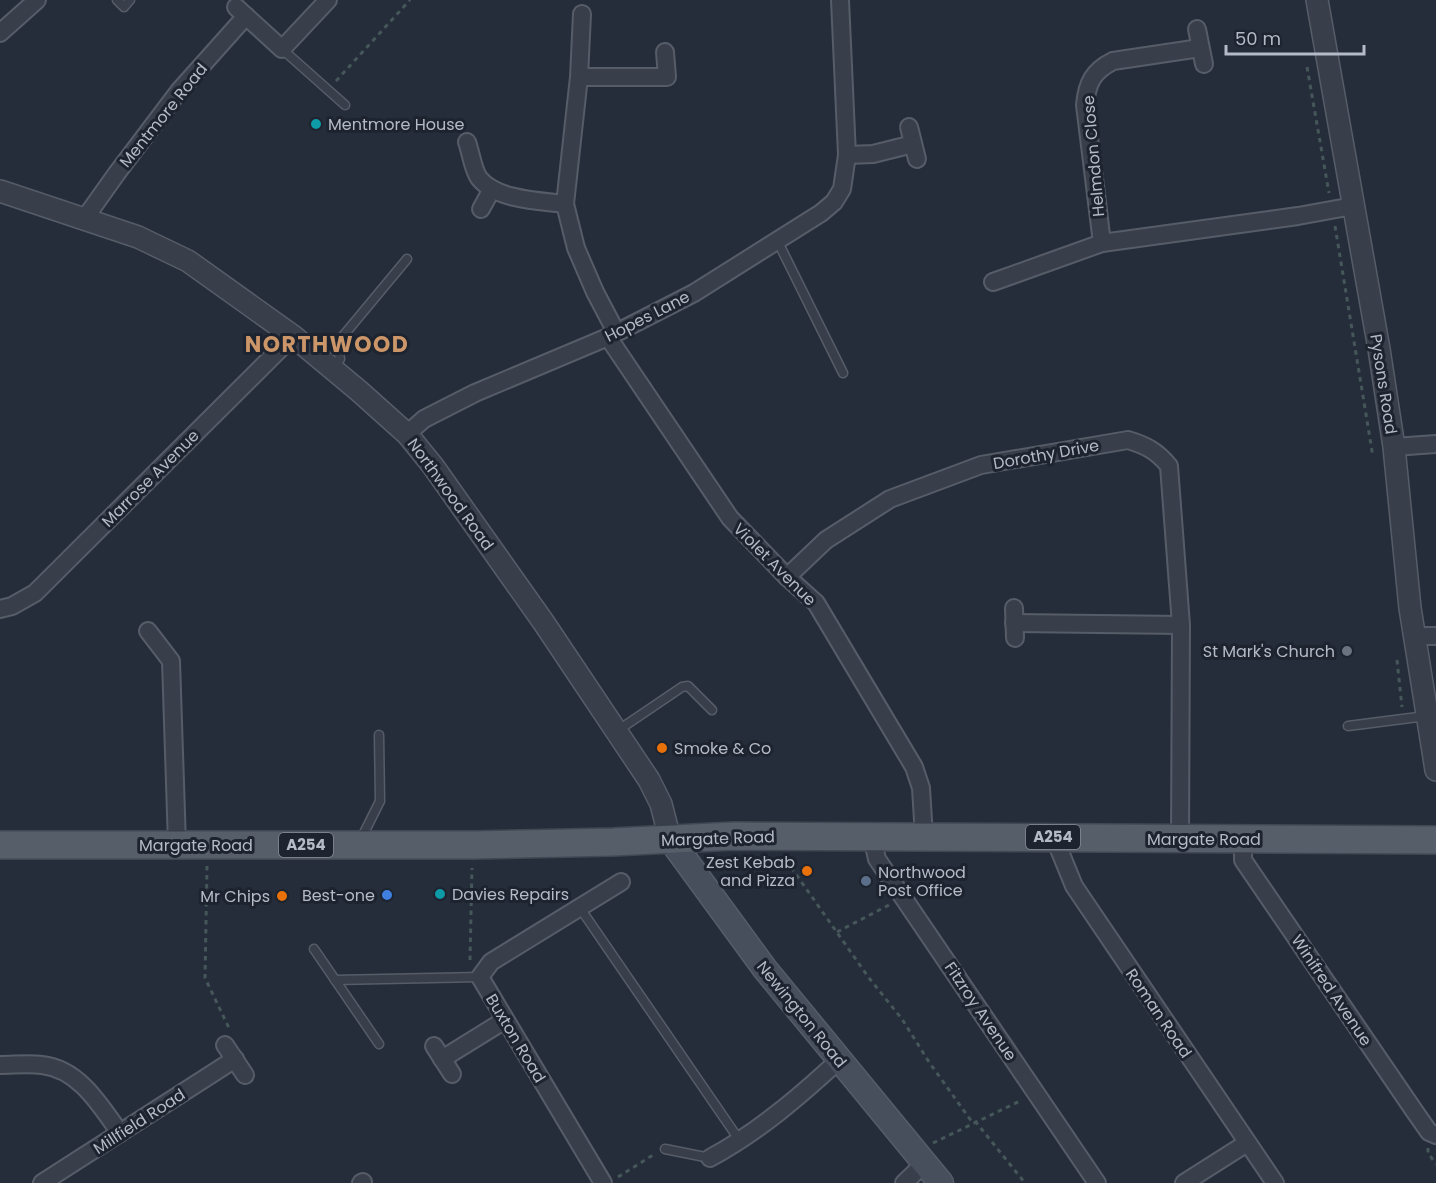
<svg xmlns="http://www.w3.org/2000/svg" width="1436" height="1183" font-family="Poppins,sans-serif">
  <rect width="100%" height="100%" fill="#252d3a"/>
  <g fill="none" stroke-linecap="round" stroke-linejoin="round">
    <defs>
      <g id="service">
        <polyline points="117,0 124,7 130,0"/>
        <polyline points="282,49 345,105"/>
        <polyline points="777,240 843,373"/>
        <polyline points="334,368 340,359 338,348 343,336 407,259"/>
        <polyline points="1348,726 1426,716"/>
        <polyline points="617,731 682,687 688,686 712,710"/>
        <polyline points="361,839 380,801 379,735"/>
        <polyline points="580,908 740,1141"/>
        <polyline points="314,949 379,1044"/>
        <polyline points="335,980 480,977"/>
        <polyline points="665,1149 710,1158"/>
      </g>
      <g id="minor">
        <polyline points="236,7 282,49 328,0"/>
        <polyline points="582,14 579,77 565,204 576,248 595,292 616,332"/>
        <polyline points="1197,29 1204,64"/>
        <polyline points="0,33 37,0"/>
        <polyline points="579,77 667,77 665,52"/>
        <polyline points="909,127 917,159"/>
        <path d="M 467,142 C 471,153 473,170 479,178 C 496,200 540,201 565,204"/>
        <polyline points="847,155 873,154 913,144"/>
        <polyline points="481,209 492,189"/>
        <polyline points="85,218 117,173 179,91 246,16"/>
        <path d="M 1102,243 L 1085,105 C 1087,83 1093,71 1113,61 L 1200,48"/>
        <polyline points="993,282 1102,243 1298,216 1353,206"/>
        <polyline points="608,337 730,518 787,577 816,603 914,767 921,788 924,837"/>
        <polyline points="407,434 424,419 475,393 608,337 694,293 821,213 834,202 842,189 847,155 840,0"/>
        <polyline points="1394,447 1436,444"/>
        <path d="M 787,577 L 826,540 L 890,499 L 981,465 L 1128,440 C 1145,445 1157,451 1169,466 L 1181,625 L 1180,840"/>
        <polyline points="1014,608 1015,638"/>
        <polyline points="0,609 12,606 35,593 293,336"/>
        <polyline points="1014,623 1181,625"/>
        <polyline points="148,631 171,661 177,844"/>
        <polyline points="1415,636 1436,636"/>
        <polyline points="872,837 877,859 1097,1183"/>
        <polyline points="1054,837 1074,886 1275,1183"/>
        <polyline points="1243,839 1243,860 1415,1112 1429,1132 1436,1135"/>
        <polyline points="225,1045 245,1075"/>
        <polyline points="434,1046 452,1074"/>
        <polyline points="442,1059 505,1020"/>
        <path d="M 0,1065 C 14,1065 28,1063 42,1065 C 79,1069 100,1105 120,1133"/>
        <path d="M 710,1158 C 758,1132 799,1097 839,1060"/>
        <polyline points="42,1183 235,1059"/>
        <polyline points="361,1183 363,1182"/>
        <polyline points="603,1183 480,977 491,962 621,882"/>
        <polyline points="904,1183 925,1163"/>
        <polyline points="1184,1183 1247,1143"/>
      </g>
      <g id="tertiary">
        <polyline points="1317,0 1379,349 1394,447 1410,608 1436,770"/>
        <polyline points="0,191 138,237 188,261 293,336 359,391 407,434 433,466 544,623 649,780 661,804 670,839"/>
      </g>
      <polyline id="secondary" points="670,839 765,969 941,1183"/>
      <polyline id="primary" points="0,845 474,845 613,842 734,836 1436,840"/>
    </defs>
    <use href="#service" stroke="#565d68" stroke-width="11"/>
    <use href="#minor" stroke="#565d68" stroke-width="20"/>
    <use href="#tertiary" stroke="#565d68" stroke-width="24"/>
    <use href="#secondary" stroke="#565d68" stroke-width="27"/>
    <use href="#primary" stroke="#414853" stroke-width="30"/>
    <g stroke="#46575a" stroke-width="3" stroke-dasharray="4.5 4.5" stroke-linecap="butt">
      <polyline points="1307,67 1329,193"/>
      <polyline points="336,81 410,0"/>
      <polyline points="1335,226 1373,457"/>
      <polyline points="1397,660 1402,707"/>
      <polyline points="786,860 869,978 902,1019 929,1062 972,1122"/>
      <polyline points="207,866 205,978 229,1028"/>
      <polyline points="837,932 889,905"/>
      <polyline points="470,960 472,868"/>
      <polyline points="975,1121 1025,1183"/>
      <polyline points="933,1143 1022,1100"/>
      <polyline points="1428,1148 1428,1153 1436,1164"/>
      <polyline points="618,1177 653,1155"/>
    </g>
    <use href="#service" stroke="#383f4b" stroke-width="8"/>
    <use href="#minor" stroke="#383f4b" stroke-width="16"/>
    <use href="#tertiary" stroke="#383f4b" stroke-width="21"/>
    <use href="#secondary" stroke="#474f5d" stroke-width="24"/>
    <use href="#primary" stroke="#565e6a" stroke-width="27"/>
  </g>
  <g fill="#0f9aa8" stroke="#1d242f" stroke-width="2">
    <circle cx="316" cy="124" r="6"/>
    <circle cx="440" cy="894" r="6"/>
  </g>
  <circle fill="#6b7280" stroke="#1d242f" stroke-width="2" cx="1347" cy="651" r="6"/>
  <g fill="#e8710a" stroke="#1d242f" stroke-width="2">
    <circle cx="662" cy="748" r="6"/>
    <circle cx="807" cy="871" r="6"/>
    <circle cx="282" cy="896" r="6"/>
  </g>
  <circle fill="#5c6f8a" stroke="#1d242f" stroke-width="2" cx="866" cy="881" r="6"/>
  <circle fill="#3f7fe0" stroke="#1d242f" stroke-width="2" cx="387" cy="895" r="6"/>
  <g text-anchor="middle" stroke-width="6" stroke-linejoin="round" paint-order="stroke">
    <g fill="#1d242f" stroke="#878d99" stroke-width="1.5">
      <rect x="1026" y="825" width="54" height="24" rx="4.5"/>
      <rect x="279" y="833" width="54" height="24" rx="4.5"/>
    </g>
    <g font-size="15" font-weight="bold" fill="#b4bac6">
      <text x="1053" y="842">A254</text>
      <text x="306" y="850">A254</text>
    </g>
    <g font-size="16" fill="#b4bac6" stroke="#1d242f">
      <text transform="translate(163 115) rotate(-51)" y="6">Mentmore Road</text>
      <text transform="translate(1093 156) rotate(-95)" y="6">Helmdon Close</text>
      <text transform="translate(647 316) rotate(-27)" y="6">Hopes Lane</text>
      <text transform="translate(1384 384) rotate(81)" y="6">Pysons Road</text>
      <text transform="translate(1046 454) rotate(-10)" y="6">Dorothy Drive</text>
      <text transform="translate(150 478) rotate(-45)" y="6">Marrose Avenue</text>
      <text transform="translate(451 494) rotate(54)" y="6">Northwood Road</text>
      <text transform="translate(775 564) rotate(45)" y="6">Violet Avenue</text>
      <text transform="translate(718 838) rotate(-2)" y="6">Margate Road</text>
      <text x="1204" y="845">Margate Road</text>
      <text x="196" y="851">Margate Road</text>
      <text transform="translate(1332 990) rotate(56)" y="6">Winifred Avenue</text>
      <text transform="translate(981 1011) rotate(56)" y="6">Fitzroy Avenue</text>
      <text transform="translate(1159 1013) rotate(56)" y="6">Roman Road</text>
      <text transform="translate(802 1014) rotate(51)" y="6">Newington Road</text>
      <text transform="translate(516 1038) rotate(59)" y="6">Buxton Road</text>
      <text transform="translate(139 1121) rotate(-33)" y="6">Millfield Road</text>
    </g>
    <g font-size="16" fill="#b4bac6" stroke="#1d242f" text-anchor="start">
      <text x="328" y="130">Mentmore House</text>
      <text x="1335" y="657" text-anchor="end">St Mark's Church</text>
      <text x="674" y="754">Smoke &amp; Co</text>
      <text x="795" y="868" text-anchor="end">Zest Kebab<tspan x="795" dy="18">and Pizza</tspan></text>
      <text x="878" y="878">Northwood<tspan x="878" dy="18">Post Office</tspan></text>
      <text x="452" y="900">Davies Repairs</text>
      <text x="375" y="901" text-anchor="end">Best-one</text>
      <text x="270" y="902" text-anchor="end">Mr Chips</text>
    </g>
    <g font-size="22" font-weight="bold" letter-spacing="1.5" fill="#cc9669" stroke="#1d242f">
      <text x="327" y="352">NORTHWOOD</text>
    </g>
  </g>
  <path d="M1226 45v9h138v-9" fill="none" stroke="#b4bac6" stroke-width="3"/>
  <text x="1235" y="45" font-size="18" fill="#b4bac6" stroke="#1d242f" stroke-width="4.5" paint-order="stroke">50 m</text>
</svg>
